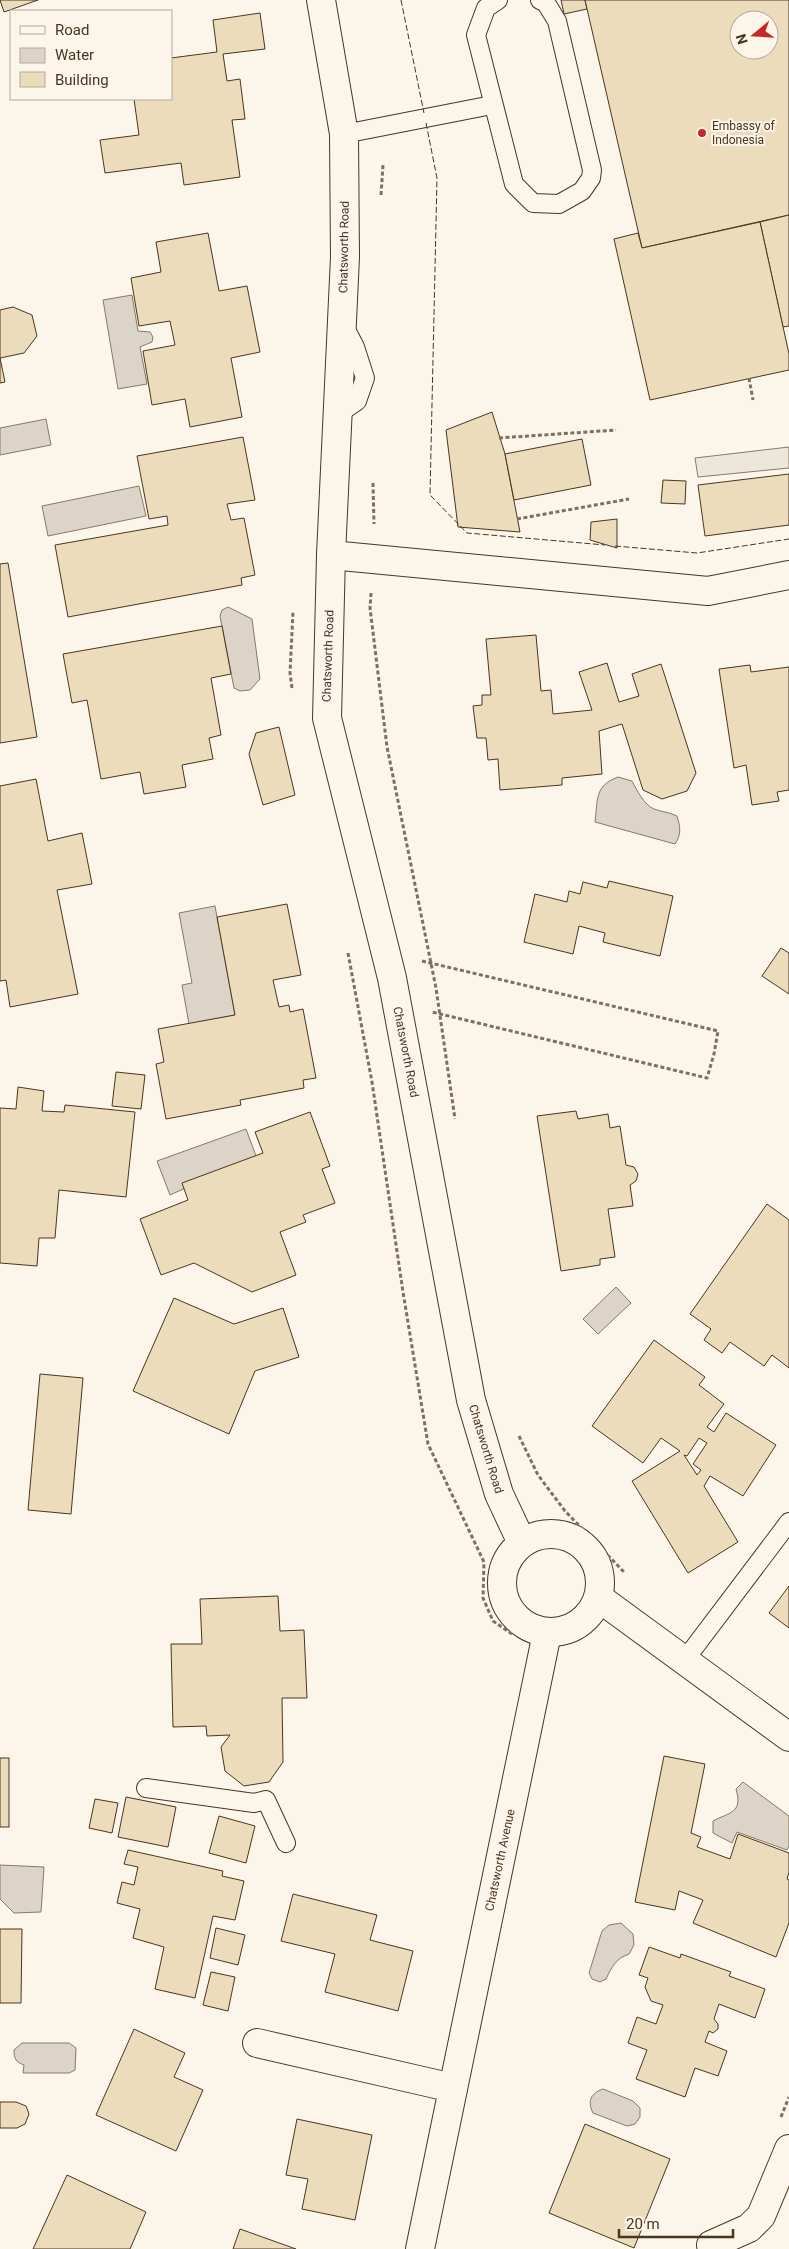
<svg xmlns="http://www.w3.org/2000/svg" width="789" height="2249" font-family="Roboto,sans-serif">
  <rect width="100%" height="100%" fill="#fbf6e9"/>
  <polygon fill="#ede7d9" stroke="#887966" points="789,447 789,468 698,477 695,458"/>
  <g fill="#dcd4c6" stroke="#887966">
    <polygon points="132,295 138,331 150,332 153,337 152,342 140,347 147,384 118,389 103,300"/>
    <polygon points="46,419 51,445 0,455 0,428"/>
    <polygon points="139,486 146,516 48,536 42,506"/>
    <polygon points="228,607 252,619 260,679 250,690 240,691 234,688 220,616 222,610"/>
    <path d="M 618,777 L 632,781 C 637,790 644,805 654,809 C 662,812 669,812 677,816 C 680,826 682,834 675,844 L 595,822 C 598,800 594,786 618,777 Z"/>
    <polygon points="215,906 235,1015 189,1024 182,985 192,983 179,913"/>
    <polygon points="246,1129 256,1156 170,1195 157,1161"/>
    <polygon points="616,1287 631,1303 598,1334 583,1319"/>
    <path d="M 743,1782 L 789,1816 L 789,1846 L 787,1850 L 737,1832 L 732,1843 L 713,1833 L 713,1821 C 730,1812 743,1813 736,1789 Z"/>
    <polygon points="0,1865 44,1867 41,1912 14,1913 0,1899"/>
    <path d="M 621,1923 L 633,1934 L 634,1945 L 629,1954 C 615,1959 612,1967 606,1979 L 600,1982 L 592,1979 L 589,1973 L 602,1931 L 609,1925 Z"/>
    <path d="M 22,2043 L 69,2043 L 76,2048 L 75,2070 L 69,2073 L 23,2073 L 24,2065 C 16,2062 14,2059 14,2050 Z"/>
    <path d="M 603,2089 L 633,2101 L 640,2108 L 640,2117 L 635,2124 L 627,2126 L 593,2113 C 587,2101 591,2093 603,2089 Z"/>
  </g>
  <g fill="#ecdcbc" stroke="#4a3520" fill-rule="evenodd">
    <polygon points="0,0 38,0 4,12"/>
    <polygon points="561,0 585,0 587,9 564,14"/>
    <path d="M 585,0 L 789,0 L 789,215 L 642,248 ZM 739,20 L 769,20 L 769,50 L 739,50 Z"/>
    <polygon points="260,13 265,49 223,54 227,81 240,79 245,119 232,120 240,177 184,185 181,163 105,173 100,140 139,135 134,99 171,99 171,58 217,52 213,20"/>
    <polygon points="789,215 789,326 783,327 760,222"/>
    <polygon points="760,222 789,354 789,370 650,400 614,239 638,233 642,248"/>
    <polygon points="208,233 219,291 247,286 260,352 231,358 242,417 190,427 185,399 152,405 143,351 175,345 170,321 139,326 131,278 161,272 156,242"/>
    <polygon points="13,307 32,315 37,336 24,353 0,358 5,382 0,383 0,310"/>
    <polygon points="492,412 505,454 520,532 458,527 446,430"/>
    <polygon points="243,437 255,500 227,504 231,520 244,518 255,575 241,578 242,585 68,617 55,545 168,525 167,516 149,519 137,456"/>
    <polygon points="582,439 591,485 514,500 505,454"/>
    <polygon points="789,474 789,525 705,536 698,485"/>
    <polygon points="663,480 686,481 685,504 661,503"/>
    <polygon points="617,519 617,548 590,540 591,522"/>
    <polygon points="8,563 37,737 0,743 0,564"/>
    <polygon points="222,626 231,674 211,678 221,735 209,738 213,759 182,765 186,787 144,794 140,772 101,779 87,700 72,703 63,654"/>
    <polygon points="536,635 541,691 551,690 553,714 592,710 579,672 607,663 619,702 639,696 632,674 661,664 696,773 687,791 662,799 643,790 622,724 599,731 602,774 562,778 562,785 500,790 498,759 488,760 486,738 477,738 473,706 482,705 482,695 491,695 486,639"/>
    <polygon points="750,665 751,672 789,667 789,790 777,792 779,801 752,805 746,765 734,768 719,669"/>
    <polygon points="279,727 295,795 263,805 249,754 256,733"/>
    <polygon points="36,779 48,841 82,833 92,884 57,890 78,994 10,1007 6,980 0,981 0,786"/>
    <polygon points="609,881 673,896 660,956 603,942 605,933 579,926 573,954 524,942 535,894 567,902 569,891 580,894 583,882 607,888"/>
    <polygon points="287,904 301,975 273,980 279,1007 289,1005 290,1012 303,1009 316,1078 303,1080 304,1088 240,1100 241,1105 166,1119 156,1064 164,1062 158,1029 235,1015 217,917"/>
    <polygon points="781,948 789,953 789,994 762,976"/>
    <polygon points="116,1072 145,1075 141,1109 112,1106"/>
    <polygon points="18,1087 44,1091 42,1111 64,1112 65,1105 135,1112 126,1197 59,1190 55,1238 39,1238 37,1266 0,1263 0,1108 16,1109"/>
    <polygon points="576,1111 578,1119 608,1114 610,1128 620,1126 626,1165 634,1167 638,1174 636,1181 630,1185 633,1206 608,1209 615,1257 600,1259 600,1265 561,1271 537,1116"/>
    <polygon points="310,1112 330,1166 322,1169 335,1203 303,1215 306,1222 280,1232 296,1275 252,1292 194,1263 161,1275 140,1219 188,1200 182,1183 263,1153 255,1132"/>
    <polygon points="767,1204 789,1220 789,1368 772,1355 764,1366 730,1342 722,1353 704,1340 711,1329 690,1314"/>
    <polygon points="174,1298 234,1324 283,1308 299,1357 255,1371 229,1434 133,1391"/>
    <path d="M 654,1340 L 705,1377 L 699,1385 L 724,1404 L 707,1427 L 714,1432 L 726,1413 L 776,1445 L 743,1496 L 710,1476 L 704,1486 L 738,1542 L 688,1573 L 632,1481 L 680,1451 L 661,1438 L 643,1463 L 592,1426 ZM 699,1438 L 707,1443 L 693,1464 L 701,1470 L 697,1475 L 684,1455 L 687,1456 Z"/>
    <polygon points="40,1374 83,1378 71,1514 28,1510"/>
    <polygon points="789,1586 789,1628 769,1613"/>
    <polygon points="278,1596 280,1631 304,1630 307,1698 282,1698 283,1762 269,1782 244,1786 225,1771 221,1747 230,1735 207,1736 206,1726 173,1727 171,1644 202,1644 200,1599"/>
    <polygon points="664,1756 705,1764 691,1833 701,1837 697,1847 730,1859 738,1834 789,1853 789,1872 787,1879 789,1880 789,1923 776,1957 693,1923 703,1900 679,1891 675,1910 635,1902"/>
    <rect x="0" y="1758" width="9" height="69"/>
    <polygon points="126,1797 176,1807 168,1847 118,1837"/>
    <polygon points="95,1799 118,1803 112,1833 89,1828"/>
    <polygon points="219,1816 255,1826 246,1863 209,1853"/>
    <polygon points="128,1850 223,1871 222,1876 244,1881 235,1920 213,1916 195,1998 155,1989 164,1947 133,1938 140,1909 117,1903 122,1882 134,1885 138,1867 124,1864"/>
    <polygon points="293,1894 377,1915 370,1940 413,1951 398,2011 325,1992 335,1954 281,1941"/>
    <polygon points="216,1928 245,1935 238,1965 210,1958"/>
    <polygon points="0,1929 22,1929 21,2003 0,2003"/>
    <polygon points="649,1947 680,1958 681,1954 731,1972 729,1976 765,1989 755,2018 719,2004 714,2019 718,2024 718,2029 713,2033 709,2031 705,2042 727,2051 718,2076 695,2068 685,2097 636,2079 647,2050 628,2043 637,2017 656,2024 663,2005 651,2001 645,1987 648,1978 639,1975"/>
    <polygon points="211,1972 235,1977 228,2011 203,2005"/>
    <polygon points="134,2029 185,2053 174,2077 203,2090 176,2151 96,2115"/>
    <polygon points="0,2102 16,2102 26,2106 29,2114 25,2124 17,2128 0,2128"/>
    <polygon points="297,2119 372,2135 355,2220 302,2209 308,2179 286,2175"/>
    <polygon points="585,2124 670,2159 634,2248 549,2213"/>
    <polygon points="67,2175 146,2212 130,2249 33,2249"/>
    <polygon points="240,2229 296,2249 233,2249"/>
  </g>
  <g fill="none" stroke-linecap="round" stroke-linejoin="round">
    <defs>
      <g id="service">
        <polyline points="498,0 486,8 476,35 514,184 533,203 559,204 582,191 591,178 592,170 557,21 546,3 540,0"/>
        <polyline points="344,134 492,105"/>
        <polyline points="338,414 357,401 365,378 355,347 344,326"/>
        <polyline points="684,1661 789,1522"/>
        <polyline points="146,1788 254,1803 266,1800 286,1843"/>
      </g>
      <g id="minor">
        <polyline points="321,0 344,134 345,257 331,555 327,718 392,978 471,1400 499,1494 522,1543"/>
        <polyline points="331,555 708,591 789,575"/>
        <circle cx="551" cy="1583" r="49"/>
        <polyline points="599,1598 789,1737"/>
        <polyline points="257,2043 453,2088"/>
        <polyline points="711,2245 749,2228 761,2216 789,2149"/>
        <polyline points="420,2249 547,1633"/>
      </g>
    </defs>
    <use href="#service" stroke="#4a3520" stroke-width="20"/>
    <use href="#minor" stroke="#4a3520" stroke-width="30"/>
    <g stroke="#7f6f5c" stroke-width="3" stroke-dasharray="4 2.5" stroke-linecap="butt">
      <polyline points="381,195 383,165"/>
      <polyline points="749,378 753,400"/>
      <polyline points="499,438 616,430"/>
      <polyline points="373,483 374,524"/>
      <polyline points="517,519 629,499"/>
      <polyline points="371,593 370,608 387,747 436,988 455,1119"/>
      <polyline points="292,688 290,673 293,612"/>
      <polyline points="348,953 372,1082 403,1292 428,1444 484,1562 483,1598 493,1621 512,1634"/>
      <polyline points="422,961 718,1031 714,1054 707,1078 432,1012"/>
      <polyline points="519,1436 538,1475 565,1511 624,1572"/>
      <polyline points="781,2117 789,2097"/>
    </g>
    <use href="#service" stroke="#fbf6e9" stroke-width="18"/>
    <use href="#minor" stroke="#fbf6e9" stroke-width="28"/>
    <g stroke="#4a3520" stroke-width="1" stroke-dasharray="6 2.5" stroke-linecap="butt">
      <polyline points="401,0 424,113"/>
      <polyline points="426,123 437,178 430,495 467,533 605,545"/>
      <polyline points="615,546 697,553 789,539"/>
    </g>
  </g>
  <circle fill="#c62828" stroke="#fbf6e9" stroke-width="2" cx="702" cy="133" r="5"/>
  <g text-anchor="middle" stroke-width="4" stroke-linejoin="round" paint-order="stroke">
    <g font-size="12" fill="#4a3520" stroke="#fbf6e9" text-anchor="start">
      <text x="712" y="130">Embassy of<tspan x="712" dy="14">Indonesia</tspan></text>
    </g>
    <g font-size="12" fill="#4a3520" stroke="#fbf6e9">
      <text transform="translate(344 247) rotate(-89)" y="4">Chatsworth Road</text>
      <text transform="translate(328 656) rotate(-88)" y="4">Chatsworth Road</text>
      <text transform="translate(406 1052) rotate(79)" y="4">Chatsworth Road</text>
      <text transform="translate(486 1449) rotate(73)" y="4">Chatsworth Road</text>
      <text transform="translate(500 1860) rotate(-78)" y="4">Chatsworth Avenue</text>
    </g>
  </g>
  <rect x="10" y="10" width="162" height="90" fill="#fbf6e9" stroke="#b4a999"/>
  <rect x="20" y="26" width="25" height="8" fill="#fbf6e9" stroke="#b4a999"/>
  <text x="55" y="35" font-size="15" fill="#4a3520">Road</text>
  <rect x="20" y="48" width="25" height="15" fill="#dcd4c6" stroke="#b4a999"/>
  <text x="55" y="60" font-size="15" fill="#4a3520">Water</text>
  <rect x="20" y="72" width="25" height="15" fill="#ecdcbc" stroke="#b4a999"/>
  <text x="55" y="85" font-size="15" fill="#4a3520">Building</text>
  <g transform="translate(754 35) rotate(252)"><circle r="24" fill="#fbf6e9" stroke="#b4a999"/>
  <path d="M0-4L9 19L0 12L-9 19Z" fill="#c62828"/>
  <text y="-8" font-size="14" font-weight="bold" text-anchor="middle" fill="#4a3520">N</text>
  </g>
  <path d="M619 2229v8h114v-8" fill="none" stroke="#4a3520" stroke-width="2.5"/>
  <text x="626" y="2229" font-size="15" fill="#4a3520" stroke="#fbf6e9" stroke-width="4" paint-order="stroke">20 m</text>
</svg>
